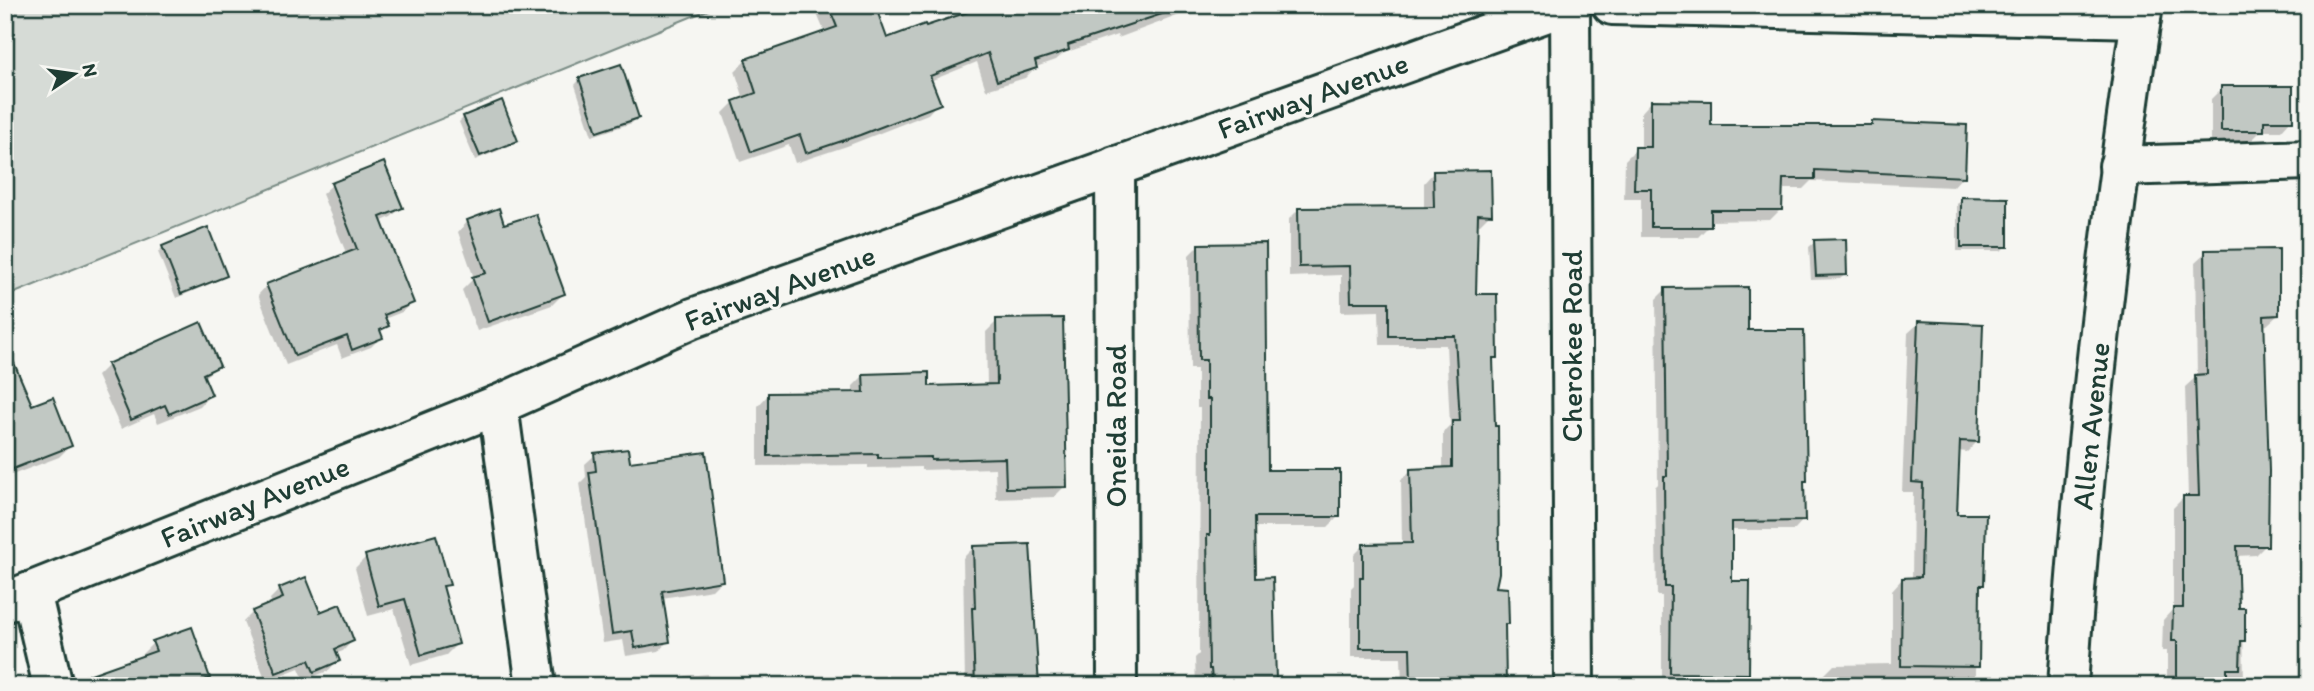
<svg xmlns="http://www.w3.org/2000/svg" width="2314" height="691" font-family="Itim,sans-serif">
  <rect width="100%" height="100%" fill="#f6f6f2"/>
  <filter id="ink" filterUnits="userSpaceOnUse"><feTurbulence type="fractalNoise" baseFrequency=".0143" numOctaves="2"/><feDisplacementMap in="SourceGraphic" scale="14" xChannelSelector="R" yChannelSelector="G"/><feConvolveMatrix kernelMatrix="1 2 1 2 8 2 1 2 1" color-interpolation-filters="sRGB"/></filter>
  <g filter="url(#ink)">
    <polygon fill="#d6dbd6" stroke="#7a8c85" stroke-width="2" points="5,5 720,5 5,297"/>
    <g fill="#0003">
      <polygon points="826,5 873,5 886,41 994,5 1193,5 1185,13 1118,38 1117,35 1064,53 1056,60 1036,67 1025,78 986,90 977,62 930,81 938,103 928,114 847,146 795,163 789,145 740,162 723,113 734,102 744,99 735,71 746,60 825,33 817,14"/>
      <polygon points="580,79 637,117 632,123 592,136 575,85"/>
      <polygon points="2222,88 2291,120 2281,131 2261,131 2251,141 2211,141 2211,99"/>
      <polygon points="1651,102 1709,126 1868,127 1873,122 1963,176 1953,187 1811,181 1803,189 1781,189 1781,209 1770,220 1709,221 1709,226 1698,237 1641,237 1641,199 1624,199 1625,160 1636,149 1641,149 1641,113"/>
      <polygon points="464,117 516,140 510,146 475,160 459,122"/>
      <polygon points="383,164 401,208 391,217 380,222 412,302 402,312 384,319 387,326 379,333 381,337 371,347 342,358 337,345 286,365 258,295 267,285 347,255 322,194 332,185"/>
      <polygon points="1433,173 1490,214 1480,224 1476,224 1474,296 1497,357 1491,362 1494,589 1507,623 1504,626 1504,686 1402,686 1401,657 1351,657 1351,588 1354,585 1354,555 1364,545 1402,545 1401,480 1411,470 1443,469 1443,432 1450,425 1446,345 1380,345 1379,311 1341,312 1341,275 1289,277 1289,219 1299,209 1424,208 1424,183"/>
      <polygon points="1962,199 2006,246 2001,251 1957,251 1957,204"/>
      <polygon points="468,221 503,227 563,294 552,305 477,331 462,290 474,278 458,232"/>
      <polygon points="1815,242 1846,274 1840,279 1811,280 1809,247"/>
      <polygon points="1199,245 1267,472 1338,517 1328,527 1253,527 1255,579 1275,677 1283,677 1283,686 1196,686 1195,658 1199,654 1200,408 1197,408 1197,369 1190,369 1189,255"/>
      <polygon points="163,247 225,275 219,280 176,298 158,252"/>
      <polygon points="2206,252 2278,315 2267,325 2263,326 2266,545 2256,555 2236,556 2237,610 2243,610 2244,686 2167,686 2167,651 2162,651 2163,620 2173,609 2173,508 2183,498 2188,498 2185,387 2197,376 2195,262"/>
      <polygon points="1665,290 1746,332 1805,480 1803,483 1803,520 1794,530 1730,530 1731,583 1748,583 1747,686 1662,686 1662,596 1657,596 1655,487 1658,484 1656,299"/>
      <polygon points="997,321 1065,486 1054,497 996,499 995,468 921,470 921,467 868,468 868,465 758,466 758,406 768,395 853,394 853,386 864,375 927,388 987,386 986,332"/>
      <polygon points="1919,323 1977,442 1967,452 1958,451 1955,515 1983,584 1978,589 1977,666 1975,669 1975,686 1824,686 1824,675 1834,665 1892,664 1892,590 1902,579 1912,579 1913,492 1902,492 1908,333"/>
      <polygon points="108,365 218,366 203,378 210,395 200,406 158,423 154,414 121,429 97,376"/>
      <polygon points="5,396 31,407 70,446 59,457 12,475 12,478 5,485"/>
      <polygon points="595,455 629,464 721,581 712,590 662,598 668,641 659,651 626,656 623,640 603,643 580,483 586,477 585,464"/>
      <polygon points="973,548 1037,686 965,686 963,558"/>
      <polygon points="366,557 448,584 442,590 457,644 446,655 411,665 394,609 368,616 355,568"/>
      <polygon points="280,589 352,641 343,651 335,654 337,661 328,671 304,680 299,668 266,681 243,622 253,612 272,605 270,599"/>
      <polygon points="153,643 208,677 200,686 110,686 143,657 142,654"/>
      <polygon points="708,674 710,686 676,686 686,676"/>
    </g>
    <g fill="#c1c8c3" stroke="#1f3d34" stroke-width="2">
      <polygon points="828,5 875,5 887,38 925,24 926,26 989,5 1170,5 1171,11 1068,45 1069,50 1035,61 1037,68 997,81 988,53 930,76 941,104 860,135 806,153 800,135 751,152 733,101 756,93 745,59 837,27"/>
      <polygon points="621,64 639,118 597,132 579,78"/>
      <polygon points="2221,86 2293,86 2293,121 2264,121 2264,131 2221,131"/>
      <polygon points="502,100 518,141 480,156 463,116"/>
      <polygon points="1651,100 1711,101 1711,125 1872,125 1872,121 1967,125 1965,177 1815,170 1815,179 1783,179 1782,210 1711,210 1711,227 1651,227 1651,189 1634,189 1635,147 1651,147"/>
      <polygon points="384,162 403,208 380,217 414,303 384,315 389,326 380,330 383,338 352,350 347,336 295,356 266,284 357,249 331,183"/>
      <polygon points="1491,170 1492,215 1478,214 1476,294 1497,294 1498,358 1493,358 1495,426 1498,426 1499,573 1496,587 1508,588 1509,624 1505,624 1506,686 1411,686 1410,648 1360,648 1360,577 1363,577 1363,544 1412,543 1410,469 1452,467 1452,421 1460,421 1455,336 1389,336 1389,302 1351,302 1350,266 1299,267 1298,208 1434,207 1433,171"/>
      <polygon points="1961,197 2008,198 2008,247 1961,247"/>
      <polygon points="499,208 504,224 536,214 565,294 488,322 472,277 486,273 467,220"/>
      <polygon points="208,227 227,276 181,294 162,246"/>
      <polygon points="1846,239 1847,275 1816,276 1814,240"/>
      <polygon points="1266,243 1268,470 1340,470 1340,517 1255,517 1256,578 1273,577 1276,680 1212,681 1211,669 1209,669 1207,535 1210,535 1210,399 1206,399 1206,360 1199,360 1198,244"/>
      <polygon points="2279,249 2279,315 2264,316 2269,471 2268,546 2237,546 2239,608 2245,608 2245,641 2241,641 2240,669 2227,669 2227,686 2177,686 2177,641 2172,641 2173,608 2183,608 2183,496 2199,496 2195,375 2207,374 2205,250"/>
      <polygon points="1748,287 1748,330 1804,330 1807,481 1804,481 1805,521 1732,522 1732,581 1750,581 1749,674 1670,673 1671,587 1665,587 1664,476 1667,476 1665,288"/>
      <polygon points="1063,318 1067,487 1006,488 1005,458 931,460 931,457 878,458 878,454 768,456 768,393 864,392 863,374 929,372 929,386 997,384 996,319"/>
      <polygon points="1918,321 1983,324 1979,442 1960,441 1957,514 1986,514 1984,585 1980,585 1979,667 1901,666 1902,578 1921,577 1923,483 1912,482"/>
      <polygon points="201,322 220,366 203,374 212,395 169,414 165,405 131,420 107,364"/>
      <polygon points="5,342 32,405 53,397 72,446 5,472"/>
      <polygon points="628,449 630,462 706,452 723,581 662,591 670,642 635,648 632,631 612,634 589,472 596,471 594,453"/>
      <polygon points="436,535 450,585 443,586 459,644 421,655 405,599 379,606 365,555"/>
      <polygon points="1030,544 1039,686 975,686 972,608 975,608 973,546"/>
      <polygon points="306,577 320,612 340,604 354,641 335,649 340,661 314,672 309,660 276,673 252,611 283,598 279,588"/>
      <polygon points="192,627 210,678 189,686 74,686 74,680 156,651 152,641"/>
    </g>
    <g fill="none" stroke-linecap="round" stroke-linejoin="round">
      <defs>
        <g id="street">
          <polyline points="1570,5 1574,686"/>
          <polyline points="1612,5 2141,18"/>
          <polyline points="1115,166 1117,686"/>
          <polyline points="2119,166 2309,160"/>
          <polyline points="498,405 536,686"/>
          <polyline points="31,592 53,686"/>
          <polyline points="5,602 498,405 693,318 1567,5"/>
          <path d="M 2068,686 C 2083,458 2109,231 2143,5"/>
        </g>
      </defs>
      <use href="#street" stroke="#1f3d34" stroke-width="44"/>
      <use href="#street" stroke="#f6f6f2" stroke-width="38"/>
    </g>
  </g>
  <g text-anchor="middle" stroke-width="6" stroke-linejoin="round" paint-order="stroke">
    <g font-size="30" fill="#1f3d34" stroke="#f6f6f2">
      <text transform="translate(1313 96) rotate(-20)" y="10">Fairway Avenue</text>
      <text transform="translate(780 288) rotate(-20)" y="10">Fairway Avenue</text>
      <text transform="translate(1572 346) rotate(-90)" y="10">Cherokee Road</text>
      <text transform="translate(1116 426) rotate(-90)" y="10">Oneida Road</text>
      <text transform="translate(2091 426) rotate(-84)" y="10">Allen Avenue</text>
      <text transform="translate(255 502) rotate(-22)" y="10">Fairway Avenue</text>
    </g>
  </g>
  <rect width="2314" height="691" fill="none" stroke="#f6f6f2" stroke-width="28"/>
  <rect x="14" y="14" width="2286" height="663" fill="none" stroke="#1f3d34" stroke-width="2.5" filter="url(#ink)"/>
  <g transform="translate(74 74) rotate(77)" stroke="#f6f6f2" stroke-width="5" paint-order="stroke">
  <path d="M0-5L12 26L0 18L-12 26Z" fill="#1f3d34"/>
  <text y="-10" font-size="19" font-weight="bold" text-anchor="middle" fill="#1f3d34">N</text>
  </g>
</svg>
